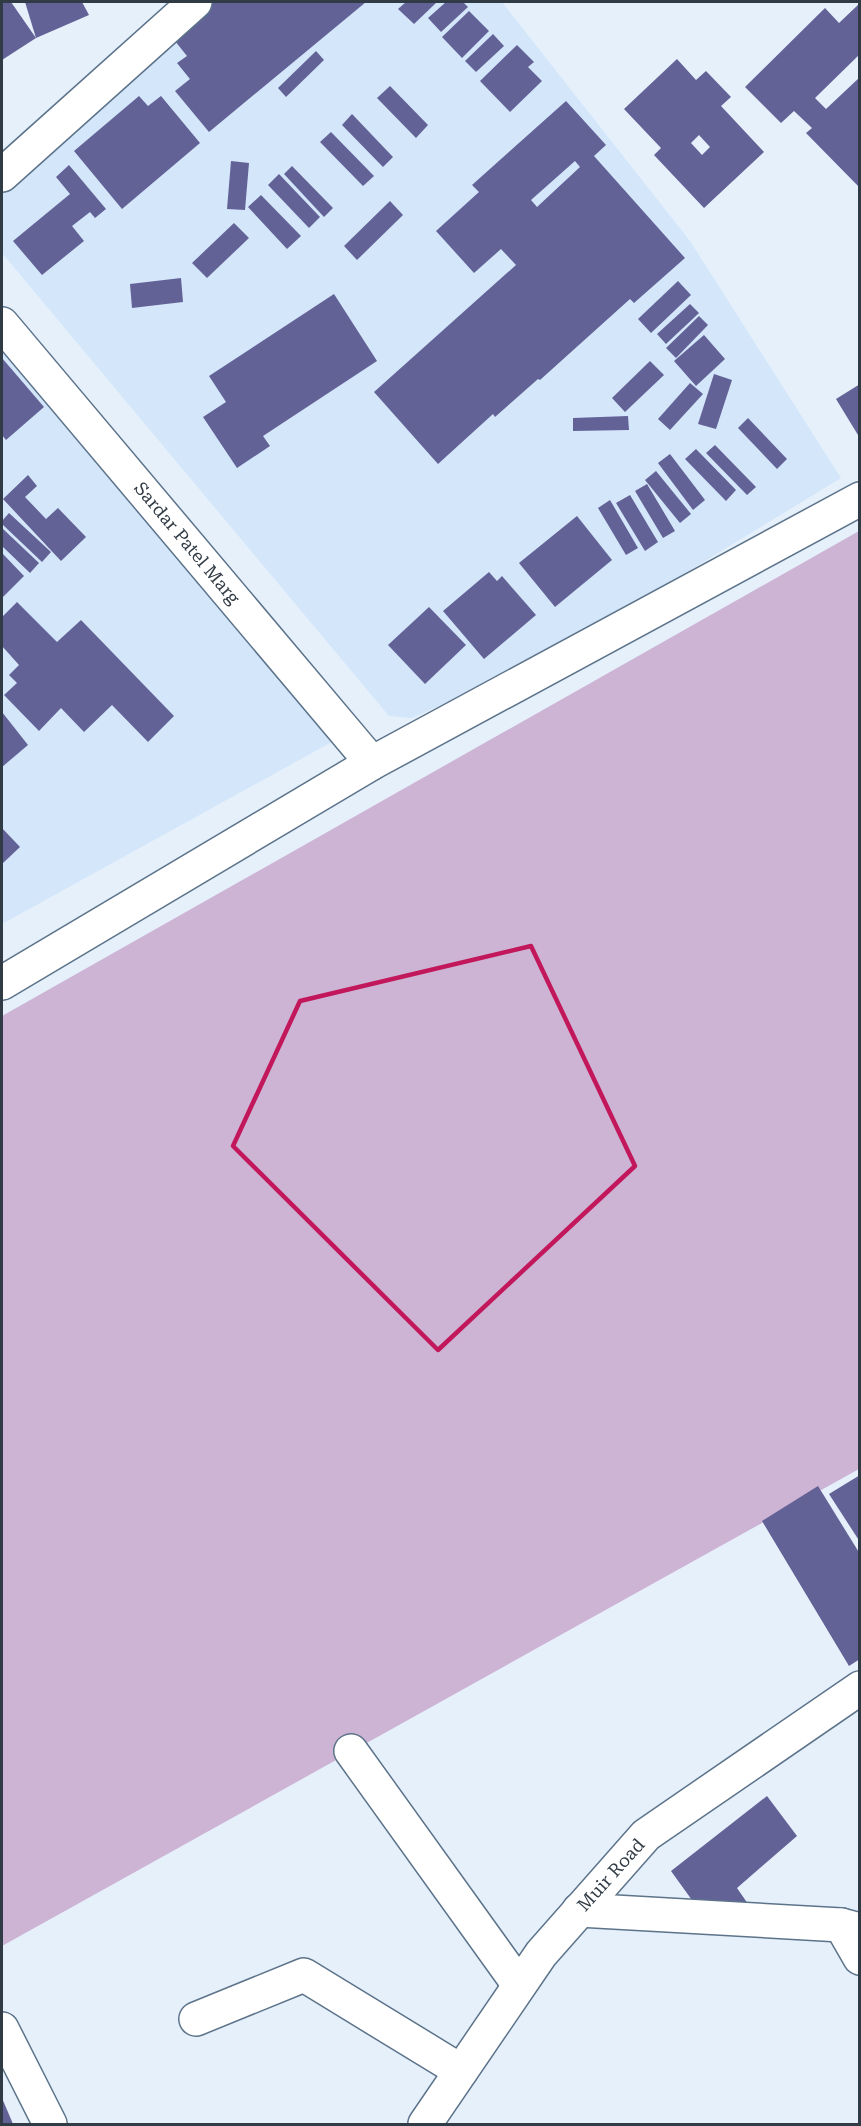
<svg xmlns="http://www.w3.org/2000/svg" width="861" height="2126" font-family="'Roboto Serif',serif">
  <rect width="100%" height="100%" fill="#e6f0fb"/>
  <g fill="#d4e6fa">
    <polygon points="207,2 502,2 690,241 841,478 543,660 412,718 389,716 2,253 2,193 42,160"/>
    <polygon points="2,347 339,738 2,924"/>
  </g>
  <polygon fill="#cdb4d5" points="859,531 859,1469 2,1946 2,1016"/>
  <g fill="#636297" fill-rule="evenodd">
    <polygon points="2,2 11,2 36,38 2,60"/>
    <polygon points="25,2 82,2 89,15 36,38"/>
    <polygon points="212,2 366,2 209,132 175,91 190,79 177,63 187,56 171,36"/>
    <polygon points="406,2 437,2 414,24 398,9"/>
    <polygon points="446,2 463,2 468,7 441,32 428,18"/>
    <polygon points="860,3 860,54 815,98 826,109 860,77 860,188 806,133 812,128 794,111 781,123 745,87 825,8 839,23"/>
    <polygon points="469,11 489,31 462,58 442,37"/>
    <polygon points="493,34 504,46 476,72 465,61"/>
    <polygon points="517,45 534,62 528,67 542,81 510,112 480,81"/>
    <polygon points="316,51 324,60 286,97 278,88"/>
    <path d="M 677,59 L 696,80 L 706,71 L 731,97 L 721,106 L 764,152 L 704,208 L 654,155 L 661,148 L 624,109 ZM 699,135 L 710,147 L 702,155 L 691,143 Z"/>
    <polygon points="390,86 428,125 416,138 377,98"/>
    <polygon points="139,96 148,106 161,96 200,143 122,209 74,151"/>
    <path d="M 566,101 L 606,145 L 594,156 L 685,258 L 634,303 L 630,299 L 540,380 L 538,379 L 495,417 L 493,414 L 438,464 L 374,392 L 516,265 L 501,249 L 474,273 L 436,231 L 479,192 L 472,185 ZM 575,161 L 580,167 L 537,207 L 531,200 Z"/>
    <polygon points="352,114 393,157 383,167 342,125"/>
    <polygon points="331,132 374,176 363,186 320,142"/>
    <polygon points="231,161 249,163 245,210 227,209"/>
    <polygon points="69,165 106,209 95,218 90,212 72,226 84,241 42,275 13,241 70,194 56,177"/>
    <polygon points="292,166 333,208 324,217 284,174"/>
    <polygon points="279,174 320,217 309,228 268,185"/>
    <polygon points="261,195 301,236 287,249 248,207"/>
    <polygon points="390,201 403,215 357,260 344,246"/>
    <polygon points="234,223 249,238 207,278 192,263"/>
    <polygon points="181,278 183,302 132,308 130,284"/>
    <polygon points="678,281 691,295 651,333 638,319"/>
    <polygon points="334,294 377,361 263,436 270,446 237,468 203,417 226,402 209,376"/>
    <polygon points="690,304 699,313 666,344 657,334"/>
    <polygon points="699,316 708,325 676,358 666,348"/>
    <polygon points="704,335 725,359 696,386 674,361"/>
    <polygon points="2,358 44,407 6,440 2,435"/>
    <polygon points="650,361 664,375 625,412 612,398"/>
    <polygon points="714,374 732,380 716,429 698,424"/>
    <polygon points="690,383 703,394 670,430 658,419"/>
    <polygon points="860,384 860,434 858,435 836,399"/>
    <polygon points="628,416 629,430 573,431 573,418"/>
    <polygon points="748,418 787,459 777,469 738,428"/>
    <polygon points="715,445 756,487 747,495 706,453"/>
    <polygon points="696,449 736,490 726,501 685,459"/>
    <polygon points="670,454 705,500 693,510 658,463"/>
    <polygon points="656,471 691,514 680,523 645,480"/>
    <polygon points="28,475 37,486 25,497 46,519 58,508 86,537 61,561 3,499"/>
    <polygon points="647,484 675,531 663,538 635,491"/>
    <polygon points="630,495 658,542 645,551 616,503"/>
    <polygon points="610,500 638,548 626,555 598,508"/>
    <polygon points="9,513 51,552 42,562 2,524 2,521"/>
    <polygon points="577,516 612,560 555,607 519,563"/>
    <polygon points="2,528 39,563 30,573 2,546"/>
    <polygon points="2,553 24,576 2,598"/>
    <polygon points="489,572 497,581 502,576 536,615 484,659 443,611"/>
    <polygon points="17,602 57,642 81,620 174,716 148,742 112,705 84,732 61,708 39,731 4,695 17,683 9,675 19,665 2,646 2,617"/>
    <polygon points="429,607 466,645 425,684 388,645"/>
    <polygon points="2,712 28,745 2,767"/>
    <polygon points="2,828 20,847 2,864"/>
    <polygon points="860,1475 860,1542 829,1494"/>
    <polygon points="818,1486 860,1554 860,1659 849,1666 762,1521"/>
    <polygon points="767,1796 797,1836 737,1888 757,1917 702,1914 671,1871"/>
    <polygon points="2,2098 13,2124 2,2124"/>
  </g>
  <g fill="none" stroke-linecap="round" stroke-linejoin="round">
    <defs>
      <g id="street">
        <polyline points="2,175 195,2"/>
        <polyline points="351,1751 519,1985"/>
        <polyline points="579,1910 841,1925 860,1930"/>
        <polyline points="841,1925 860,1958"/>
        <polyline points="196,2019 304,1975 461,2071"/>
      </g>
      <g id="secondary">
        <polyline points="2,324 372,763"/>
        <polyline points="2,983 372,763 860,499"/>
        <polyline points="2,2029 50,2124"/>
        <polyline points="425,2124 541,1954 646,1835 860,1688"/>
      </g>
    </defs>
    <use href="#street" stroke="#5c738a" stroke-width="36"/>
    <use href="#secondary" stroke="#5c738a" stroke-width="36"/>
    <use href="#street" stroke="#fff" stroke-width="33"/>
    <use href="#secondary" stroke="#fff" stroke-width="33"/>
  </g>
  <path fill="none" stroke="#c2185b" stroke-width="4.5" stroke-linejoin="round" d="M 531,946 L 635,1166 L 438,1350 L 233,1146 L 300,1001 Z"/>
  <g text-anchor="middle" stroke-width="6" stroke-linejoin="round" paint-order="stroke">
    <g font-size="18" fill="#313b45" stroke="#fff">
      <text transform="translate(187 543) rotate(50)" y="6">Sardar Patel Marg</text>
      <text transform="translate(611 1875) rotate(-48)" y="6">Muir Road</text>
    </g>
  </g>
  <rect width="861" height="2126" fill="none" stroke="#313b45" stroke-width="6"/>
</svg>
